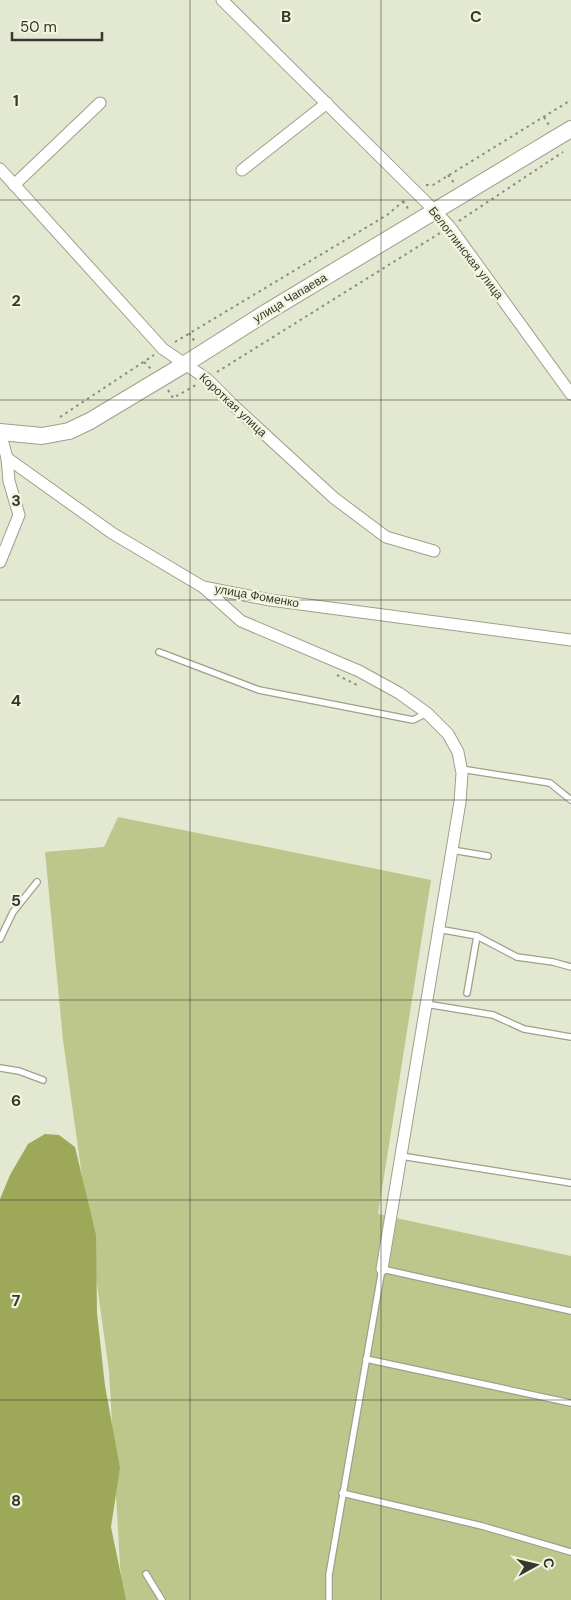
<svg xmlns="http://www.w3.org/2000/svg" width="571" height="1600" font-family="'DM Sans',sans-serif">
  <rect width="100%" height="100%" fill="#e3e8d1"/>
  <polygon fill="#bdc78c" points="118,817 431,880 378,1214 571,1256 571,1600 122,1600 109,1371 63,1040 45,852 104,847"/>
  <polygon fill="#9da959" points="45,1134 59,1135 75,1147 96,1235 97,1313 105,1386 120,1468 111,1527 126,1600 0,1600 0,1199 10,1175 28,1144"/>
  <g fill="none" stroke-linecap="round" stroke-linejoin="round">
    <defs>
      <g id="lane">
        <polyline points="159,652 259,690 413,720 427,713"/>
        <polyline points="461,769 550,783 571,800"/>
        <polyline points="452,850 488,856"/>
        <polyline points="438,929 477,936 517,957 553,962 571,967"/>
        <polyline points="0,939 13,912 37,882"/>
        <polyline points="467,993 477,936"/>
        <polyline points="426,1004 493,1015 524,1029 571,1037"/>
        <polyline points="0,1068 19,1071 43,1080"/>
        <polyline points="401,1156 571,1183"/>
        <polyline points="366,1359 571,1403"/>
        <polyline points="342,1493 482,1526 571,1552"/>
        <polyline points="146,1574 162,1600"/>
        <polyline points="329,1600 329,1575 382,1269 571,1311"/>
      </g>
      <g id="street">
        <polyline points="222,0 435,211 450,227 571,394"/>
        <polyline points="0,169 163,349 207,379 234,406 334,498 386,537 434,551"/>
        <polyline points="242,170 327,103"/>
        <polyline points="14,185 100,103"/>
        <polyline points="0,432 7,458 112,533 203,587 270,600 571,640"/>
        <polyline points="0,562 19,515 9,481 7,458"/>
        <polyline points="203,587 241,621 359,671 399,693 427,713 448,734 458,752 462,773 460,802 382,1269"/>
      </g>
      <polyline id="secondary" points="0,432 42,436 69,431 90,421 185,364 267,312 571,129"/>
    </defs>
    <use href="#lane" stroke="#9ca18b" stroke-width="8"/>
    <use href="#street" stroke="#9ca18b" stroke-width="13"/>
    <use href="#secondary" stroke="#9ca18b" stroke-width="18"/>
    <g stroke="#898d7d" stroke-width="2" stroke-dasharray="2.5 4" stroke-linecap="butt">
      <polyline points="544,117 549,125"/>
      <polyline points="448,175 454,183"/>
      <polyline points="426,185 433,185 571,100"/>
      <polyline points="403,201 409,210"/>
      <polyline points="459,221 563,152"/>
      <polyline points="189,333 195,342"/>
      <polyline points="175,342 387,215 406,199"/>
      <polyline points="144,362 151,369"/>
      <polyline points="217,372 440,233"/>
      <polyline points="168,390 173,398 196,385"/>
      <polyline points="60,417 154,355"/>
      <polyline points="337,675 357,685"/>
    </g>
    <use href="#lane" stroke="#fff" stroke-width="5.5"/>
    <use href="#street" stroke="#fff" stroke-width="11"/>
    <use href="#secondary" stroke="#fff" stroke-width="16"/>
  </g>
  <path fill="none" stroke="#36382f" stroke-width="1" stroke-opacity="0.55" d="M 190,0 L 190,1600M 381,0 L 381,1600M 0,200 L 571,200M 0,400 L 571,400M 0,600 L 571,600M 0,800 L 571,800M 0,1000 L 571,1000M 0,1200 L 571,1200M 0,1400 L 571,1400"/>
  <g text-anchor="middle" stroke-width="4.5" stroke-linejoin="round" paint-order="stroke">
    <g font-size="12" fill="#36382f" stroke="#f1f5de">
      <text transform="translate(466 253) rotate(52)" y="4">Белоглинская улица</text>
      <text transform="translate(290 298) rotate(-31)" y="4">улица Чапаева</text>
      <text transform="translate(233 405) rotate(43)" y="4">Короткая улица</text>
      <text transform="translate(257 596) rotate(10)" y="4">улица Фоменко</text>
    </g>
  </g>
  <g font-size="16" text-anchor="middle" font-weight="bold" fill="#36382f" stroke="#f1f5de" stroke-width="4.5" stroke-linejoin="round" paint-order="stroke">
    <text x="286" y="22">B</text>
    <text x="476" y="22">C</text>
    <text x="16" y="106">1</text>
    <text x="16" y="306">2</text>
    <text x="16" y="506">3</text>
    <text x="16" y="706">4</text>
    <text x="16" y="906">5</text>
    <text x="16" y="1106">6</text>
    <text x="16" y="1306">7</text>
    <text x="16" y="1506">8</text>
  </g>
  <g transform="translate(536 1565) rotate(82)" stroke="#f1f5de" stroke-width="4" paint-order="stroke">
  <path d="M0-4L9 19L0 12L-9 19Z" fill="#36382f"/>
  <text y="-8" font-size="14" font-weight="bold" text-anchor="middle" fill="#36382f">С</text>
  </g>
  <path d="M12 32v8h90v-8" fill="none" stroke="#36382f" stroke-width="2.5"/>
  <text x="20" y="32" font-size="15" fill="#36382f" stroke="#f1f5de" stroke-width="4" paint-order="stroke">50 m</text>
</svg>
